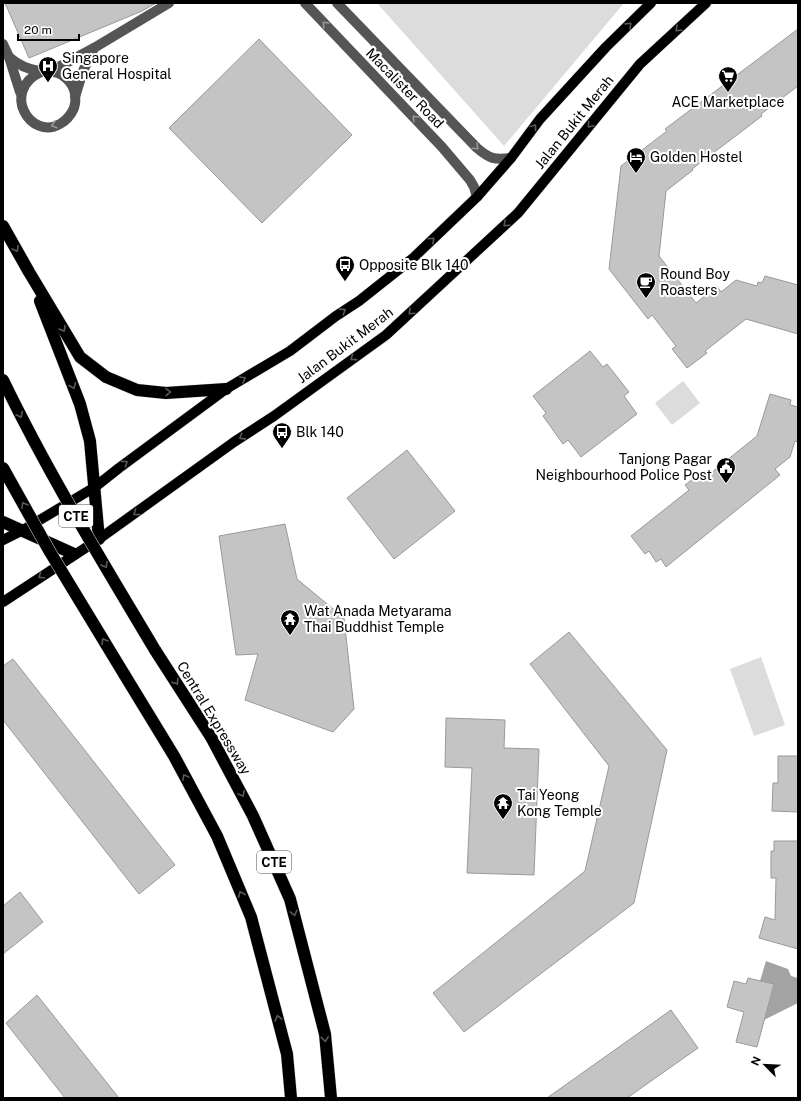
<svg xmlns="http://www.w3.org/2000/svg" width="801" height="1101" font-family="'Public Sans',sans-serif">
  <rect width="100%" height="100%" fill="#fff"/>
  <g fill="#dcdcdc">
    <polygon points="377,3 624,3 504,146"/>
    <polygon points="683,381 700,403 672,425 655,403"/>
    <polygon points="761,657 785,725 754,736 730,669"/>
  </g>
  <polygon fill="#a3a3a3" points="766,961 788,969 791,976 798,978 798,1003 764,1020 774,985 760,981"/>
  <g fill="#c4c4c4" stroke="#999">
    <polygon points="5,3 156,3 142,11 29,58"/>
    <polygon points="798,29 798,86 761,114 762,116 692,169 693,170 666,191 659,256 696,303 717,286 721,292 736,280 757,286 758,282 762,283 765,276 798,285 798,334 746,319 705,351 707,353 687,368 672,349 676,346 652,315 648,319 609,269 621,166 667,131 665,129"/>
    <polygon points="259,39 352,135 262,223 169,128"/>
    <polygon points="590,351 603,367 607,364 629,392 624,396 637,414 581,457 568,440 563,444 543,416 546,413 533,396"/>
    <polygon points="770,394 791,400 790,405 798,407 798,442 795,441 790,457 775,469 780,475 666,567 661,559 656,562 649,551 645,554 631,536 689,490 685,485 697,476 701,481 757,436"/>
    <polygon points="407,450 455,511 394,559 347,498"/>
    <polygon points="285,524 297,579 344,618 354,709 333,732 245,700 258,654 236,655 219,536"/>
    <polygon points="569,632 667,750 634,903 464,1032 433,993 585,871 609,766 530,664"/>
    <polygon points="13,659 175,865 139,894 3,720 3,666"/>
    <polygon points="446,718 505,720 504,748 539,749 534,875 467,873 472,768 445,767"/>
    <polygon points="778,756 798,756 798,812 772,811 773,783 778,783"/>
    <polygon points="774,841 798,841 798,949 759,938 765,917 775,920 776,878 771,878 771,851 774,851"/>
    <polygon points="20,892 43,922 3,954 3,906"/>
    <polygon points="748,978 774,984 757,1047 736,1042 744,1012 727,1007 734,981 746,984"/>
    <polygon points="37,995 119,1098 65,1098 6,1023"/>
    <polygon points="671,1010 698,1048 627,1098 547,1098"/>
  </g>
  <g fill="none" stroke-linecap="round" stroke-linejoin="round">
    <defs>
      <g id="major">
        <polyline points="3,540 23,530 95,487 119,468 226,389 290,351 336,316 359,301 412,259 477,197 511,158 540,119 606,47 651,3"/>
        <polyline points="3,602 99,539 234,442 274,416 386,335 518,213 640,64 706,3"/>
      </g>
      <g id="highway">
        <polyline points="3,226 29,272 80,357 106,377 137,390 166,393 226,389"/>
        <polyline points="40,301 80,404 90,441 99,539"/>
        <polyline points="3,522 74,554"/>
        <polyline points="155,650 211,737 253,816 290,899 325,1034 331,1098"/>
        <polyline points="124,674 174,756 217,836 251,917 287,1054 291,1098"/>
      </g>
    </defs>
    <use href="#major" stroke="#dbdbdb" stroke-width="11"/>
    <use href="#highway" stroke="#dbdbdb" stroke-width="13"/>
    <g stroke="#555" stroke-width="10">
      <polyline points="305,3 442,147 470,180 474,187 477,197"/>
      <path d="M 337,3 L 477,148 C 490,159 494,160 511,158"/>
      <polyline points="3,44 9,57 20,92"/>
      <path d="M 9,57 C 18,65 27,69 39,71 C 51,73 56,69 67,79 C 75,87 77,98 74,108 C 71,115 67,120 60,124 C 31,141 0,91 41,72"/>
      <polyline points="51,71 94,48 169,3"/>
      <polyline points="75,97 83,71 94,48"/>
    </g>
    <use href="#major" stroke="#000" stroke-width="10"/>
    <use href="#highway" stroke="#000" stroke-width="12"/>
    <defs>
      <g id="highway-bridge">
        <path d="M 3,380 C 48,473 102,561 155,650"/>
        <polyline points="3,468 50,552 124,674"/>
      </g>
    </defs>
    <use href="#highway-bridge" stroke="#dbdbdb" stroke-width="13" stroke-linecap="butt"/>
    <use href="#highway-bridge" stroke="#000" stroke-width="12"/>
  </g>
  <defs><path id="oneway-chevron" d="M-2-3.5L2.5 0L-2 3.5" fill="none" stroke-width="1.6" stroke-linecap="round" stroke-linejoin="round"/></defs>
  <g stroke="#999">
    <use href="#oneway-chevron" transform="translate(325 24) rotate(-134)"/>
    <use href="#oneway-chevron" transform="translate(415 118) rotate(-134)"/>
    <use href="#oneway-chevron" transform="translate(54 125) rotate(164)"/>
    <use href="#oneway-chevron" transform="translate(476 147) rotate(43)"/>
  </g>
  <g stroke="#595959">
    <use href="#oneway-chevron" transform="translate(629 25) rotate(-44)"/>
    <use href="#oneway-chevron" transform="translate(678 29) rotate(138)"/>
    <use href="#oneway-chevron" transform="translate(590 125) rotate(130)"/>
    <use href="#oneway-chevron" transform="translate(534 127) rotate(-53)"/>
    <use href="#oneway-chevron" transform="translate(506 224) rotate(137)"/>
    <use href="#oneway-chevron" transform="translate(432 240) rotate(-43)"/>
    <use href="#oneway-chevron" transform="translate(16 249) rotate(61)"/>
    <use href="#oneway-chevron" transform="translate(343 311) rotate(-33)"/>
    <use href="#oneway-chevron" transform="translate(411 312) rotate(137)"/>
    <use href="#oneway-chevron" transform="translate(63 329) rotate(59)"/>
    <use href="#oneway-chevron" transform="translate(353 358) rotate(144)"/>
    <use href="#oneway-chevron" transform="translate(243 379) rotate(-30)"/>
    <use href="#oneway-chevron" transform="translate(73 386) rotate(68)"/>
    <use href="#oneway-chevron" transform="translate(168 392) rotate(-1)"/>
    <use href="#oneway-chevron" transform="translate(20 415) rotate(63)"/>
    <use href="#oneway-chevron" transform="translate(242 437) rotate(147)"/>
    <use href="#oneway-chevron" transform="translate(125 463) rotate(-36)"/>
    <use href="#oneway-chevron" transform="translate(24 505) rotate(-119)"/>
    <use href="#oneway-chevron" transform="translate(136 513) rotate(144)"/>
    <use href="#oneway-chevron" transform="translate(105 565) rotate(59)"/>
    <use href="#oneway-chevron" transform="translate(41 576) rotate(146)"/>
    <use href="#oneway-chevron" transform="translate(104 641) rotate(-121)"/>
    <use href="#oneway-chevron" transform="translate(176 682) rotate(57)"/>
    <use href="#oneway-chevron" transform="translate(185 777) rotate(-118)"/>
    <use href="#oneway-chevron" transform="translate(242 794) rotate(62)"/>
    <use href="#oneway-chevron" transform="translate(241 894) rotate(-112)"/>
    <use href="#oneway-chevron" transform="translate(294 913) rotate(76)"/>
    <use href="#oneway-chevron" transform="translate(278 1018) rotate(-105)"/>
    <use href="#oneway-chevron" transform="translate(325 1039) rotate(84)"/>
  </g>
  <defs>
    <symbol id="hospital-pin" viewBox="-11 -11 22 30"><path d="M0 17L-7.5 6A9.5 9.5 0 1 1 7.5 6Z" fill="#000" stroke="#fff"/><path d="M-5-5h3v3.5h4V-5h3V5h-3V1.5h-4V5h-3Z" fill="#fff"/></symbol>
    <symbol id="supermarket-pin" viewBox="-11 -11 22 30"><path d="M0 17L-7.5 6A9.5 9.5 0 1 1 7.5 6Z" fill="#000" stroke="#fff"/><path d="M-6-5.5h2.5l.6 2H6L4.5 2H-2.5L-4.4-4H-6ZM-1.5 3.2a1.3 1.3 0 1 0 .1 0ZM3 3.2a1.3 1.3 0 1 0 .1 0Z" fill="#fff"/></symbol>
    <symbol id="hotel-pin" viewBox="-11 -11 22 30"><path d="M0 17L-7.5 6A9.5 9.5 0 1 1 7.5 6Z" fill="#000" stroke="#fff"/><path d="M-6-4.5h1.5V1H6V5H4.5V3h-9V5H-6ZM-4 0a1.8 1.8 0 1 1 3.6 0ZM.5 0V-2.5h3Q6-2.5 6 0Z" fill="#fff"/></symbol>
    <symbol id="bus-pin" viewBox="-11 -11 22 30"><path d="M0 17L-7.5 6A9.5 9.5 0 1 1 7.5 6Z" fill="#000" stroke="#fff"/><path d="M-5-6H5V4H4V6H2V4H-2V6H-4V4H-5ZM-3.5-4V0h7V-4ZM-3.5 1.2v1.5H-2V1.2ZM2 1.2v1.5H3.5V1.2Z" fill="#fff"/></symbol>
    <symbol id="cafe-pin" viewBox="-11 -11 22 30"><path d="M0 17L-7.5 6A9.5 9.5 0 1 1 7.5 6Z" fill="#000" stroke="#fff"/><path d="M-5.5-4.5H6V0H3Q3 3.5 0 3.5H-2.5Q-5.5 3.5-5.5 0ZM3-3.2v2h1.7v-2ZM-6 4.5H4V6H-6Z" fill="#fff"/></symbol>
    <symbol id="civic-pin" viewBox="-11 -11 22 30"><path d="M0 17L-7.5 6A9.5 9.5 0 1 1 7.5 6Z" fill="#000" stroke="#fff"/><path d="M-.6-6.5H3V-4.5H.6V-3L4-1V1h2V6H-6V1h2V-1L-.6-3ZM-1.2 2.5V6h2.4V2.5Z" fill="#fff"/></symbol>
    <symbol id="temple-pin" viewBox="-11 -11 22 30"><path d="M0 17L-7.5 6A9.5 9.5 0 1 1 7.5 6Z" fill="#000" stroke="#fff"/><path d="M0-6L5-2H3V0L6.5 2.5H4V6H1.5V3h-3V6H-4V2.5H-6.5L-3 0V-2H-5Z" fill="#fff"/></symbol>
  </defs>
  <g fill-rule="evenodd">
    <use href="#hospital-pin" x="37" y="55" width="22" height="30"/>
    <use href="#supermarket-pin" x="717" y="65" width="22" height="30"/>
    <use href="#hotel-pin" x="625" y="146" width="22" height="30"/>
    <use href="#bus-pin" x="334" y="254" width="22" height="30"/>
    <use href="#cafe-pin" x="635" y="271" width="22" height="30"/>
    <use href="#bus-pin" x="271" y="421" width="22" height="30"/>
    <use href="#civic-pin" x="715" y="456" width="22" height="30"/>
    <use href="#temple-pin" x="279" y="608" width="22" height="30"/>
    <use href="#temple-pin" x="492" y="792" width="22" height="30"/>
  </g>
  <g text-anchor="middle" stroke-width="4" stroke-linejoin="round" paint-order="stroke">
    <g fill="#fff" stroke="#4c4c4c" stroke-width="1">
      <rect x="59" y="505" width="34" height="22" rx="3"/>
      <rect x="257" y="851" width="34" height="22" rx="3"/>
    </g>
    <g font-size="13" font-weight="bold" fill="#000">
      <text x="76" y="521">CTE</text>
      <text x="274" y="867">CTE</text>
    </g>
    <g font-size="14" fill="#000" stroke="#fff" text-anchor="start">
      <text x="62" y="63">Singapore<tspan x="62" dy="16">General Hospital</tspan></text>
      <text x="728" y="107" text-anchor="middle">ACE Marketplace</text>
      <text x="650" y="162">Golden Hostel</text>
      <text x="359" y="270">Opposite Blk 140</text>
      <text x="660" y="279">Round Boy<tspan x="660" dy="16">Roasters</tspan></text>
      <text x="296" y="437">Blk 140</text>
      <text x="712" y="464" text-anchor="end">Tanjong Pagar<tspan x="712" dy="16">Neighbourhood Police Post</tspan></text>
      <text x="304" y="616">Wat Anada Metyarama<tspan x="304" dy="16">Thai Buddhist Temple</tspan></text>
      <text x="517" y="800">Tai Yeong<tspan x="517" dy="16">Kong Temple</tspan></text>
    </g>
    <g font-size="14" fill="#000" stroke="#fff">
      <text transform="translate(405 88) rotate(46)" y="5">Macalister Road</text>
      <text transform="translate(574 122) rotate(-51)" y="5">Jalan Bukit Merah</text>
      <text transform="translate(345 345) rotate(-37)" y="5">Jalan Bukit Merah</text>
      <text transform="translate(214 718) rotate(59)" y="5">Central Expressway</text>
    </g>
  </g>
  <rect width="801" height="1101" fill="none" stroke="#000000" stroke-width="8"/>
  <g transform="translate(765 1065) rotate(294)" stroke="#ffffff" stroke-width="3" paint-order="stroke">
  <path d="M0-3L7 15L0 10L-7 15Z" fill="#000000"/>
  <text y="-6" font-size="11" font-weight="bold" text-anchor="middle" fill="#000000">N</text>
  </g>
  <path d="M18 34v6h61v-6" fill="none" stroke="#000000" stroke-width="2"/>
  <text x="24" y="34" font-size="12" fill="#000000" stroke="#ffffff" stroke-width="3" paint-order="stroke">20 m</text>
</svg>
